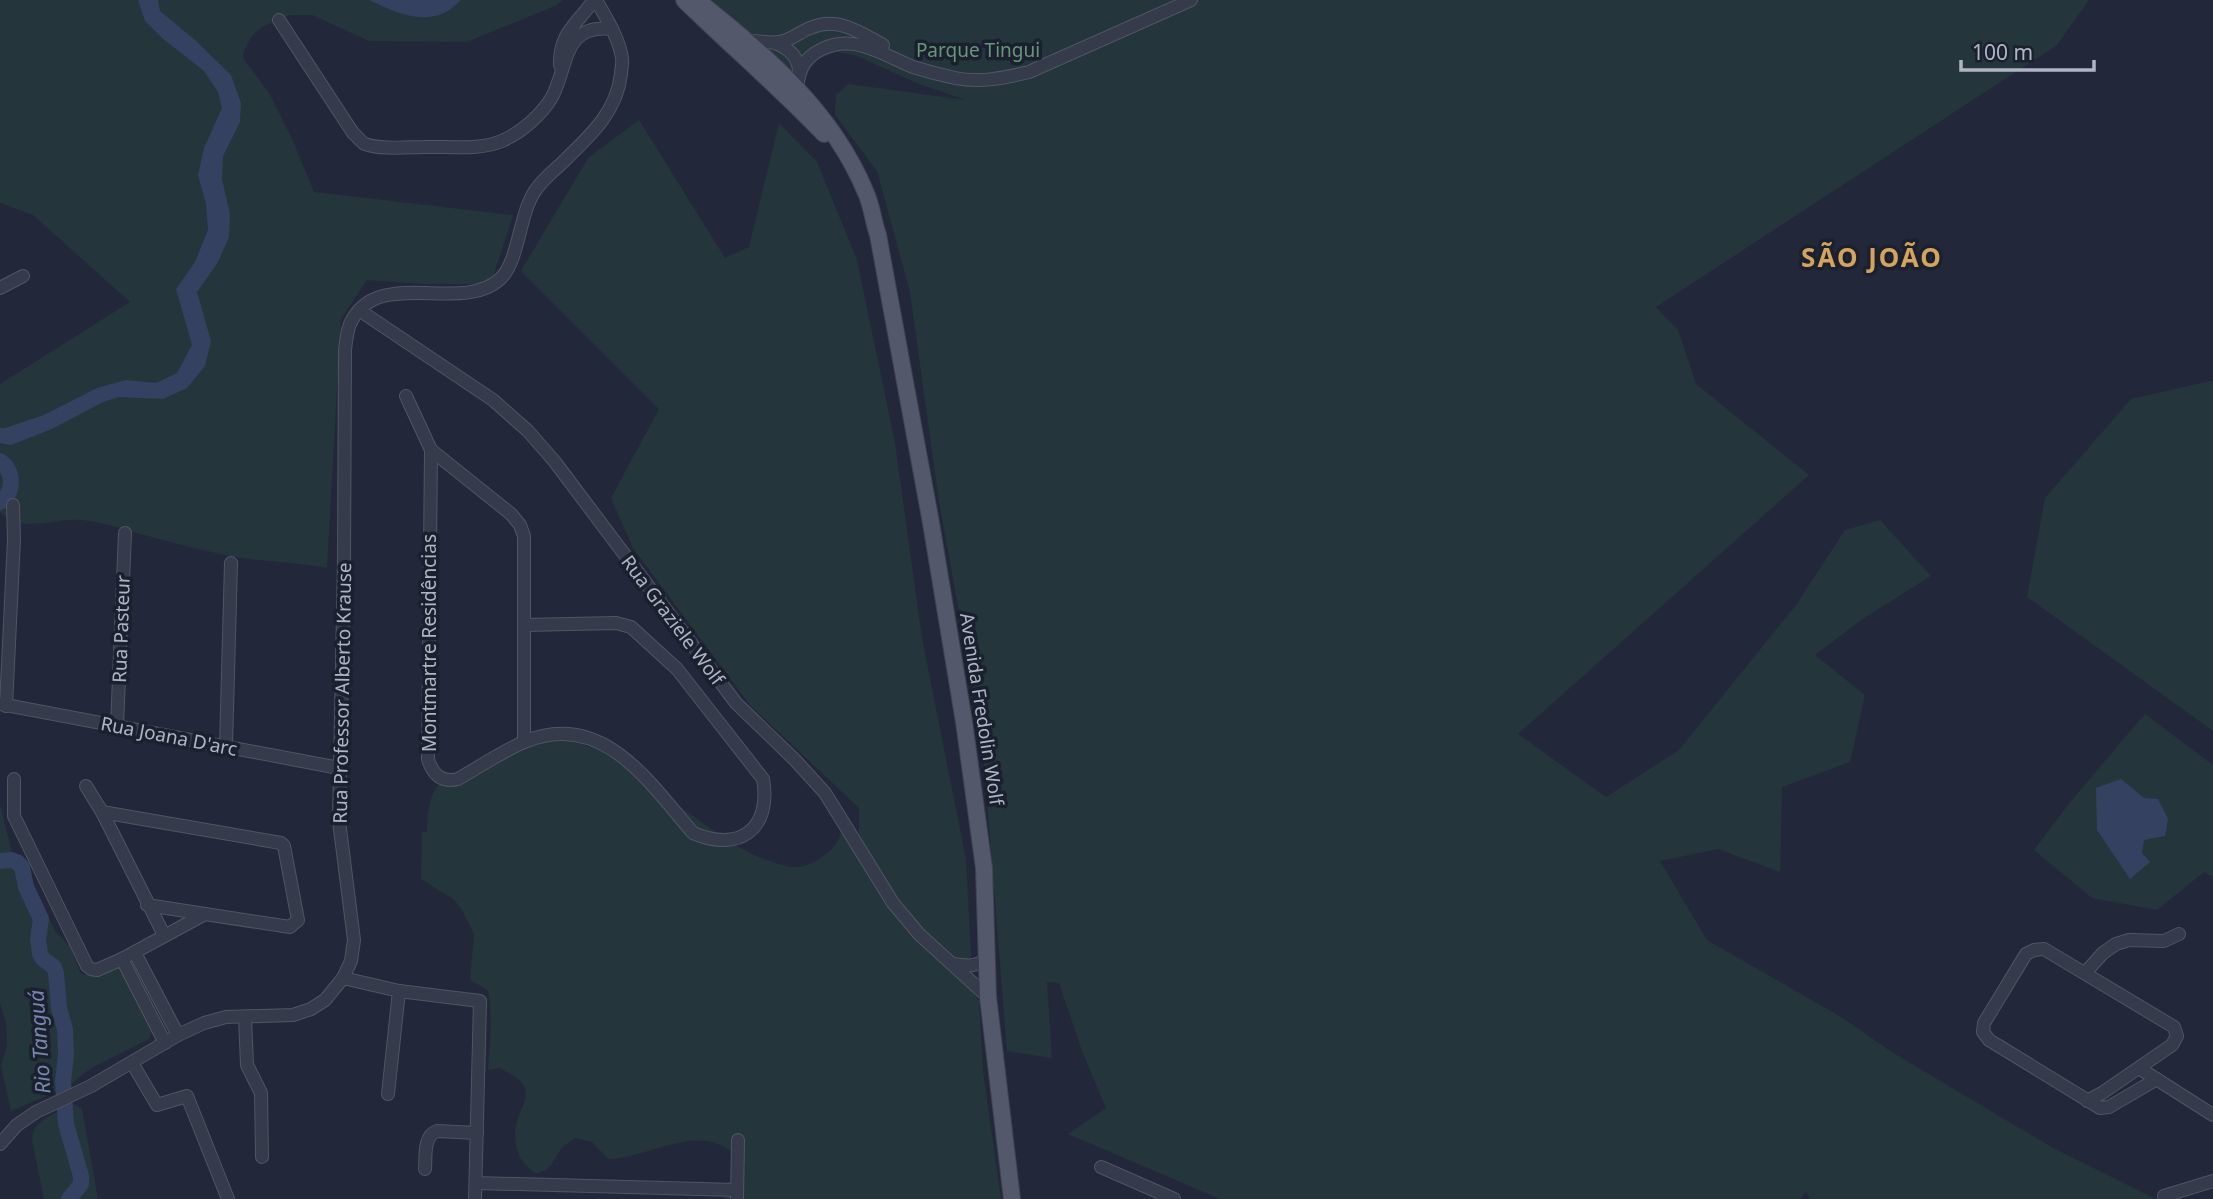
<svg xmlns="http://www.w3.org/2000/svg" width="2213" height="1199" font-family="'Noto Sans',sans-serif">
  <rect width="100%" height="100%" fill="#22283a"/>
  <g fill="#24353b">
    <path d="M 0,0 L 563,0 L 557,5 L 467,42 L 369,41 L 312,15 L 290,15 L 262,27 L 251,37 L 243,53 L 243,58 L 269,93 L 293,141 L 314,192 L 513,215 L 493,277 L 480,284 L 423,284 L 367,280 L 341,319 L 327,568 C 290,561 253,562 216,553 C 192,548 168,541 144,535 C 123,529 103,522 82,520 C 54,517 22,535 0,512 L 0,384 L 130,302 L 33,215 L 0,203 Z"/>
    <polygon points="698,0 2089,0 2057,45 1656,307 1678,330 1696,384 1809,475 1518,734 1606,797 1679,750 1796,605 1845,530 1880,520 1931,576 1864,618 1815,655 1865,695 1850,762 1782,787 1780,872 1718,849 1660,861 1707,940 1843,1018 1890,1051 2053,1148 2156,1199 1810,1199 1806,1191 1801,1199 1220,1199 1068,1134 1106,1108 1082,1051 1059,983 1047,982 1052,1058 1007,1051 982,737 939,502 910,292 877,171 835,115 836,95 848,84 966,100 919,84 855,55 836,52 818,59 797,87"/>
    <path d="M 639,120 L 725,258 L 749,247 L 779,123 L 817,162 L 857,260 L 895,443 L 922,638 L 966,859 L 973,992 L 979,1001 L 983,1071 L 1001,1199 L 723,1199 C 736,1190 740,1180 745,1166 C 707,1114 657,1157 608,1159 L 592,1142 L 576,1138 C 571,1141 564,1145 561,1149 C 551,1163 553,1170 535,1173 C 515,1161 511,1136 519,1115 C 522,1107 528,1098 525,1089 C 523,1079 508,1073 500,1068 L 488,1070 C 490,1044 493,1016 488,990 L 470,980 L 474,934 L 461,908 L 453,899 L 421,879 L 422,832 L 427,832 C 429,786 436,779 479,764 C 517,750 546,733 587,746 C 617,755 639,777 663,795 C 671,802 681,807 689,813 C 714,831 738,850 767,860 C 777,863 787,868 798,867 C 807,866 815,862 822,857 C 839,847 844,830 843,812 L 853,825 L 859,851 L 859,808 L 750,705 L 633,548 L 611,498 L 659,409 L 521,271 L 588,158 Z"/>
    <polygon points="2210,381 2213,383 2213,731 2027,597 2045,498 2131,399"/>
    <polygon points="2145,714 2213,765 2213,877 2204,872 2157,910 2092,898 2034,850 2071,801"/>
    <polygon points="0,804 13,857 38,895 55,931 70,947 81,974 97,975 119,967 149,1020 148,1025 152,1032 149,1039 91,1068 69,1086 11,1111 1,1066 7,1045 6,1023 0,1003"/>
    <path d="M 74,1104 L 82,1109 L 98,1199 L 44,1199 L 32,1140 C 32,1119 58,1113 74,1104 Z"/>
  </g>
  <g fill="#354161">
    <polygon points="138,0 158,0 160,11 195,40 231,75 241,103 240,122 223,156 222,179 230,214 229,237 218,262 197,292 211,341 205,366 187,388 163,399 119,397 103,402 52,429 11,445 0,443 0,428 5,428 44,415 97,388 126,380 156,383 177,373 192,345 176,289 195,262 208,230 206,204 198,175 204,148 222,108 218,92 204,71 162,38 145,21"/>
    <path d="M 369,0 L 461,0 C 456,4 450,11 444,13 C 417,24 393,11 369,0 Z"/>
    <polygon points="2121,779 2144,798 2158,799 2168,819 2165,836 2144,840 2142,853 2150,862 2130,879 2097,830 2096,788"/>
  </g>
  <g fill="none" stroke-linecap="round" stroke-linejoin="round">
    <g stroke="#354161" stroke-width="16">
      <path d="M 0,461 C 14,471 15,492 0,502"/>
      <polyline points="0,861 11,860 17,862 22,867 26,887 41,919 38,939 40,954 43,959 54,967 56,973 59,1008 65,1029 66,1055 63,1081 66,1124 81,1176 81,1184 69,1199"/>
    </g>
    <defs>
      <g id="minor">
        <path d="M 279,20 L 353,133 C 357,136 361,142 365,144 C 380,150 409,147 424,147 C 450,146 481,151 504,140 C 522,132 542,114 552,97 C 569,65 562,24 612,29"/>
        <path d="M 747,41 C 758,40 769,44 780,42 C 791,40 800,32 810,28 C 838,16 859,32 883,45"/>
        <path d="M 775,43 C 788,48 799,57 799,72"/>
        <path d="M 560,65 C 559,33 577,24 594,0"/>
        <path d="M 797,87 C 800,68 804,58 822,49 C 855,33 883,55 913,67 C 926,71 941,75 955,78 C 980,83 1004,78 1029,72 L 1191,0"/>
        <polyline points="0,288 23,276"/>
        <polyline points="359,310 493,400 528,431 555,462 736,703 795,760 825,793 893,903 919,934 988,997"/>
        <path d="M 406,396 L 431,450 L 428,759 C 433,775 441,783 458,779 C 479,767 501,752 524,742 C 602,709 649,782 693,833 C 739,853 772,829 763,779 L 677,669 L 631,627 L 616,623 L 524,625"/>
        <polyline points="431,450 511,514 520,525 524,536 524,742"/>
        <polyline points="0,704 339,768"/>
        <polyline points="6,706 14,539 13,505"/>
        <polyline points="117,726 125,533"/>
        <polyline points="226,746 231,563"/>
        <polyline points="14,779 14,816 87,966 91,969 97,970 122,959 205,914 290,927 298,920 284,846 281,843 102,812"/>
        <polyline points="86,786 102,812 164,935"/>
        <polyline points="147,905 205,914"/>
        <polyline points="135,953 178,1035"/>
        <polyline points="122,959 165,1043"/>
        <path d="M 953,964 C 966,966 974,967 986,960"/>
        <polyline points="2085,973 2103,953 2116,944 2129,940 2164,941 2179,934"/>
        <polyline points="343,978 399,991 480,1001 475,1199"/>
        <polyline points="245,1017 247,1065 261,1093 262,1157"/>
        <polyline points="132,1063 157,1105 187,1096 228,1199"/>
        <polyline points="2139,1068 2213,1115"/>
        <polyline points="388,1094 399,991"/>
        <polyline points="2087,1101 2102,1093 2172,1045 2177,1036 2174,1027 2044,949 2034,950 2026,954 1984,1023 1983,1032 1989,1040 2100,1108 2109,1107 2157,1079"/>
        <path d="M 0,1144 L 17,1125 L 36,1112 L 91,1086 L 178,1035 L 204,1023 L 226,1017 L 293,1015 L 311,1009 L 325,1000 L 343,978 L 351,961 L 354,940 L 339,821 L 344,561 L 345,350 C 346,341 347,331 350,324 C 377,265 461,315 500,279 C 519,262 519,214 535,191 C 543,178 558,168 568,157 C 593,133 617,110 621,74 C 621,69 623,63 622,58 C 619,38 606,18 596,0"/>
        <polyline points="1101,1167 1174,1199"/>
        <path d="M 425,1169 C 426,1156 423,1136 437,1131 L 477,1133"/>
        <polyline points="476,1183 737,1190"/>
        <polyline points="2164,1196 2213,1181"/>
        <polyline points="737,1199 738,1140"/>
      </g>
      <g id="major">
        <path d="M 684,0 C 730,45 779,87 824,134"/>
        <path d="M 697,0 C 765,55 832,110 866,193 C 872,206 873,221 878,235 L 931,523 L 964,722 L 984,868 L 988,997 L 1012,1199"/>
      </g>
    </defs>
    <use href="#minor" stroke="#505565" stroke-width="14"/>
    <use href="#major" stroke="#3f4453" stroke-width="18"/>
    <use href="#minor" stroke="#353b4a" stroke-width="12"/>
    <use href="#major" stroke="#53596a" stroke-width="16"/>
  </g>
  <g text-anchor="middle" stroke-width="7" stroke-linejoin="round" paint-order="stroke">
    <g font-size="19" fill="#67977a" stroke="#1b202f">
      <text x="978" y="57">Parque Tingui</text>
    </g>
    <g font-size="19" fill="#b0b5c6" stroke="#1b202f">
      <text transform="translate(673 620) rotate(53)" y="7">Rua Graziele Wolf</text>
      <text transform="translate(121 629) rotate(-88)" y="7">Rua Pasteur</text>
      <text transform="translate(429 643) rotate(-90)" y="7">Montmartre Residências</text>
      <text transform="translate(342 693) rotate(-89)" y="7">Rua Professor Alberto Krause</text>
      <text transform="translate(982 709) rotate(81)" y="7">Avenida Fredolin Wolf</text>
      <text transform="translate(169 736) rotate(11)" y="7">Rua Joana D'arc</text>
    </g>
    <g font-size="21" font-style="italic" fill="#7887af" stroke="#1b202f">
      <text transform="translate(40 1042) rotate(-94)" y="7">Rio Tanguá</text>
    </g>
    <g font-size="26" font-weight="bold" letter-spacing="2" fill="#d4a35e" stroke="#1b202f">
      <text x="1872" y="267">SÃO JOÃO</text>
    </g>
  </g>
  <path d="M1961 60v10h133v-10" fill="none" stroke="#b0b5c6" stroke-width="3.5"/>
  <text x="1972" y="60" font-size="21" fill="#b0b5c6" stroke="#1b202f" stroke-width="5" paint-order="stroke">100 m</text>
</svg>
